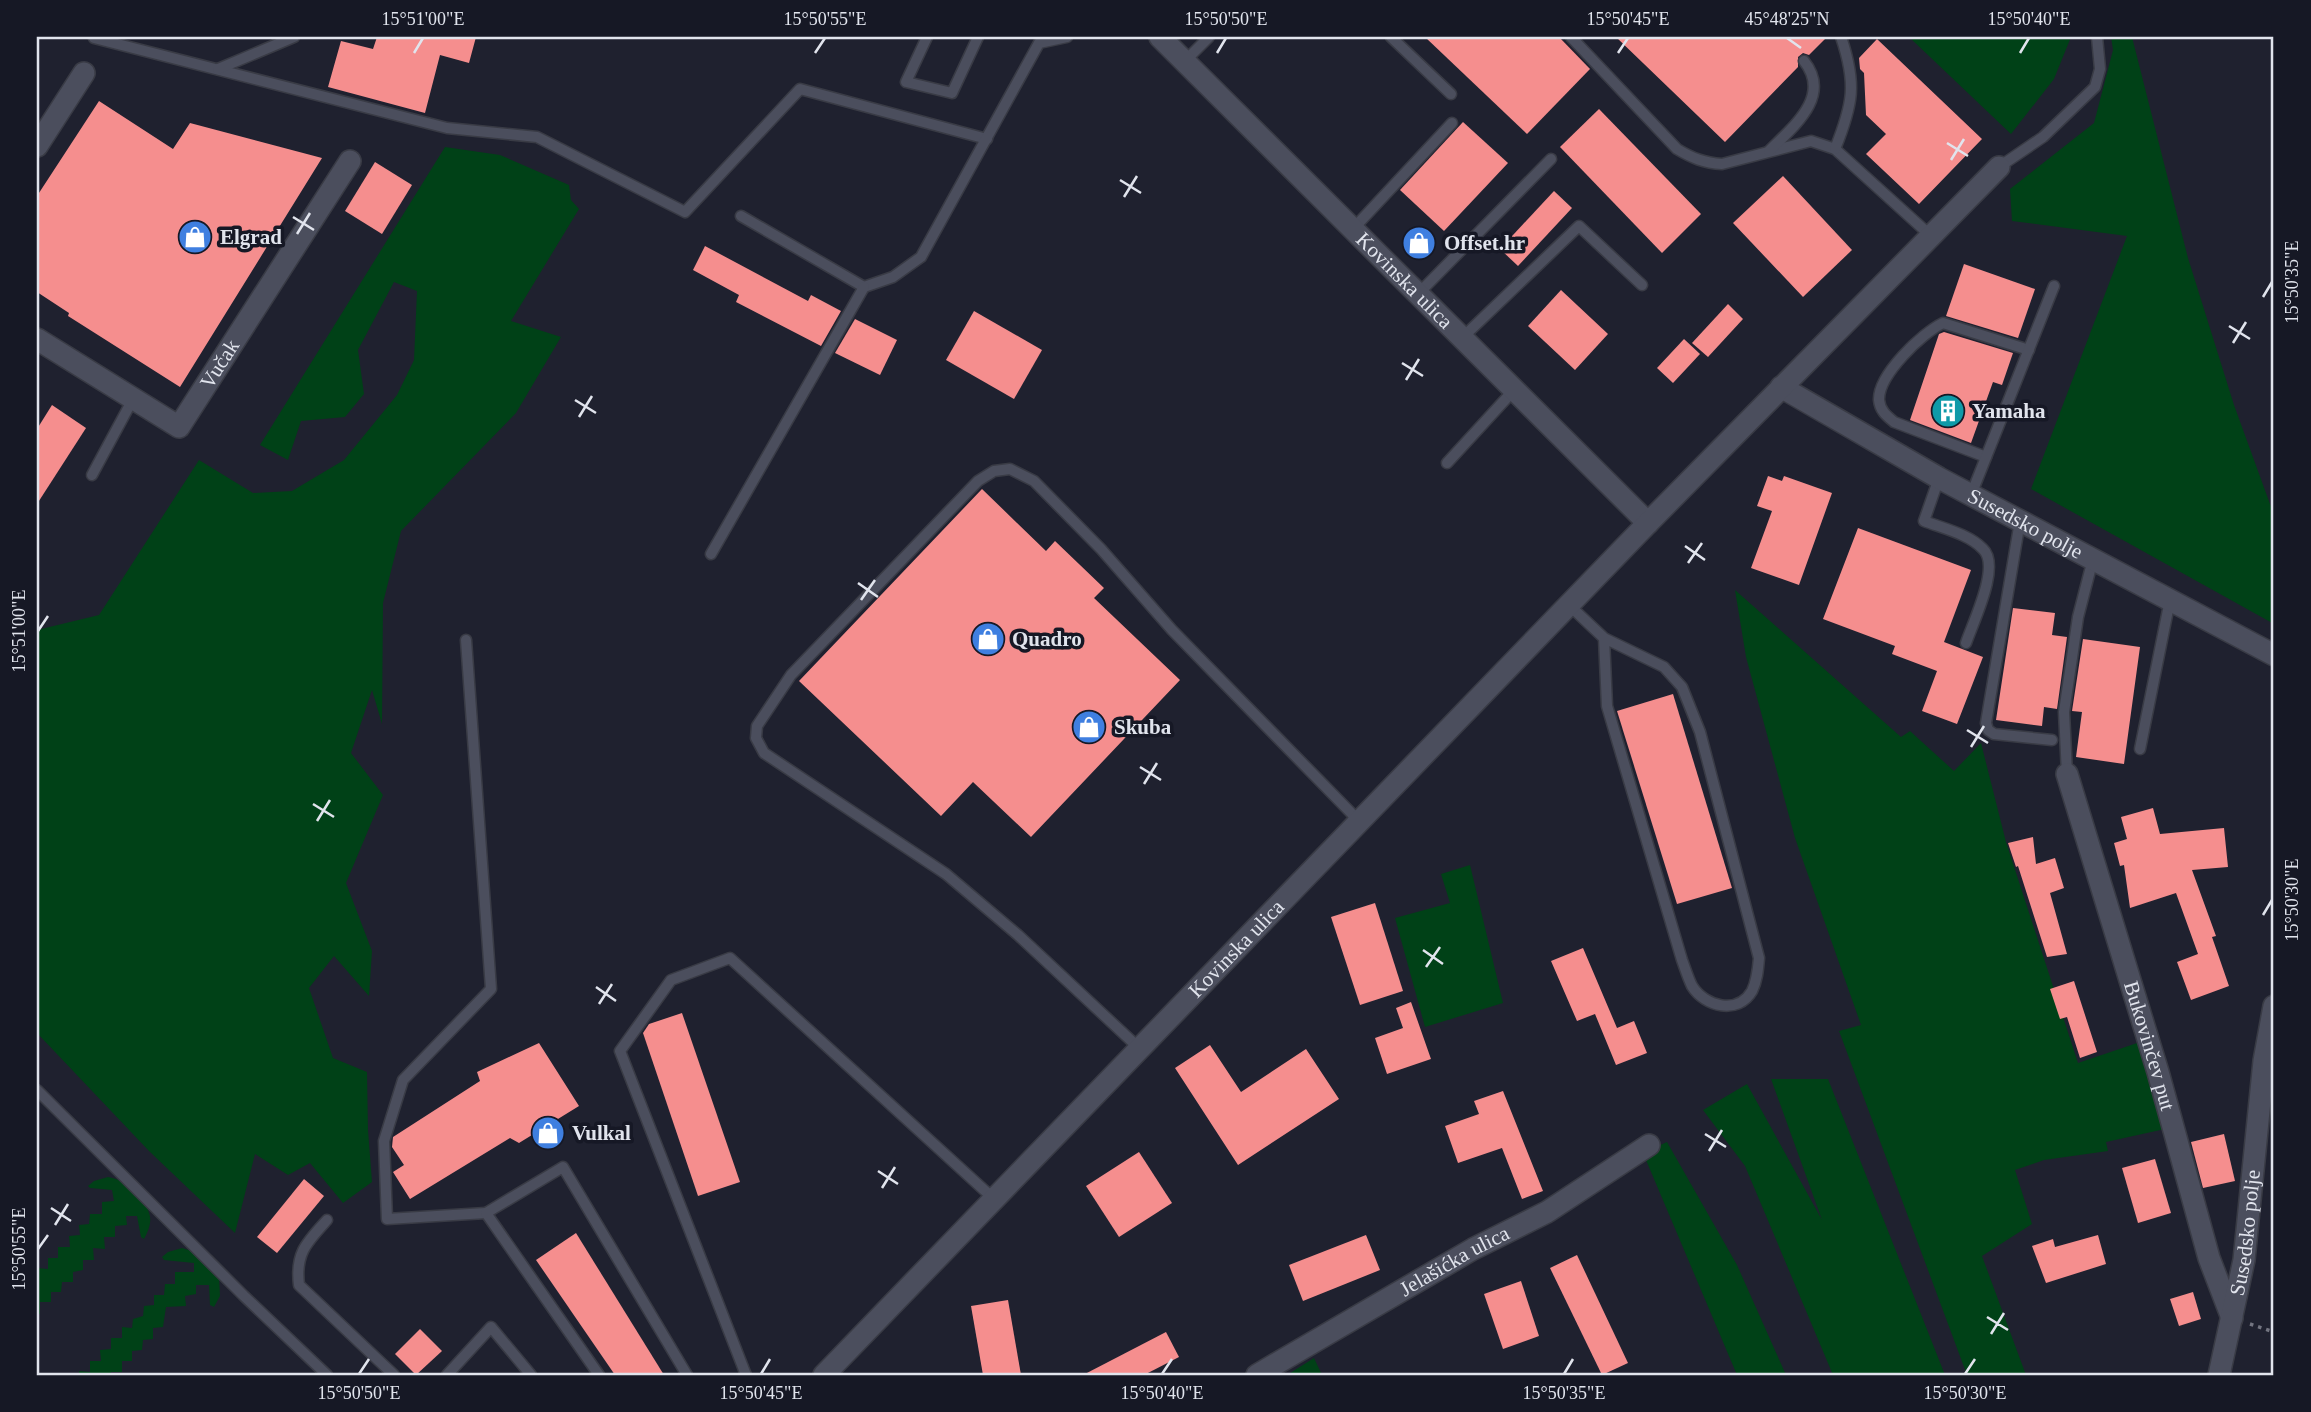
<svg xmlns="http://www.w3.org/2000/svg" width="2311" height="1412" font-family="'Times New Roman',serif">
  <rect width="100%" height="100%" fill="#1f212f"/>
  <g fill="#004117">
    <polygon points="1909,37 2071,37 2054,79 2011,134"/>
    <polygon points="2111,37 2132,37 2188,258 2234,405 2274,515 2274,624 2031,489 2127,236 2012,221 2010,189 2094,123 2113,50"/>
    <polygon points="445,147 500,155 569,185 571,200 579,209 511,321 561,337 516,413 401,531 383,603 382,724 372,690 351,753 383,795 346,883 372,951 369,996 334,956 309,988 333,1058 367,1072 368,1130 372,1182 343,1203 310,1163 288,1175 255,1154 235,1233 149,1151 37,1033 37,630 99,615 199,460 253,493 292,491 344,460 397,395 414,360 417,291 394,282 358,350 364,394 345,417 301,421 288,460 260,445"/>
    <polygon points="1735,590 1901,737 1910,731 1954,771 1981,743 2006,842 2078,1063 2140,1042 2165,1129 2106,1142 2108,1151 2044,1160 2015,1170 2032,1224 1982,1256 2026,1375 1967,1375 1839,1031 1861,1025 1795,838 1746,657"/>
    <polygon points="1470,865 1503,1003 1425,1027 1395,918 1450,903 1441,874"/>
    <polygon points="1771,1079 1828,1079 1945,1375 1833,1375 1745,1166 1703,1110 1747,1084 1822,1220"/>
    <polygon points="1667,1142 1737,1265 1786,1375 1737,1375 1643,1153"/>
    <path d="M 108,1177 C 121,1179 127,1185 136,1194 C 151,1210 155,1219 144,1239 L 141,1237 L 137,1216 L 126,1216 L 127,1225 L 115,1226 L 115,1237 L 104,1237 L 105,1249 L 93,1248 L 94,1260 L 83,1260 L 83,1270 L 73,1272 L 73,1282 L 62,1282 L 61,1292 L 51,1292 L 51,1302 L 40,1302 L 40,1314 L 37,1313 L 37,1268 L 48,1269 L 48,1258 L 58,1258 L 58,1247 L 70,1247 L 69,1236 L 80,1235 L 79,1225 L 89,1224 L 90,1214 L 102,1214 L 102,1202 L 114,1201 L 112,1190 L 90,1188 L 88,1186 L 94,1181 Z"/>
    <polygon points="182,1248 195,1252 219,1277 220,1296 214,1307 210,1305 209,1285 196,1285 196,1294 185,1296 186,1306 166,1307 163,1327 153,1328 153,1339 143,1340 142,1350 132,1351 132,1361 122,1361 122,1372 111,1372 111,1375 79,1375 79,1371 90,1372 90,1361 101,1361 100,1350 111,1349 111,1338 122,1338 122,1327 132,1328 133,1319 143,1316 144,1306 154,1305 154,1295 164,1295 165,1284 175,1284 175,1272 194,1272 194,1263 164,1260 162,1257 168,1252"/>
    <polygon points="1314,1358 1322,1375 1287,1375"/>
  </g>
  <g fill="#f58e8e">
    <polygon points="377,37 476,37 469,63 440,55 425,113 328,87 341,41 373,49"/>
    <polygon points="1425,37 1559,37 1590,69 1527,134"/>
    <polygon points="1616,37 1827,37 1809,55 1803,53 1798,57 1798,67 1725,142"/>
    <polygon points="1877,39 1982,139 1919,204 1866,154 1886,134 1866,115 1864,73 1860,69 1859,58"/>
    <polygon points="99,101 173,149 190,123 322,158 180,387 68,316 69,313 37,292 37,196"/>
    <polygon points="1599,109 1701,214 1662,253 1560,147"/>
    <polygon points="1463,122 1508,163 1444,231 1400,190"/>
    <polygon points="375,162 412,185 382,234 345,211"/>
    <polygon points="1783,176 1852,250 1803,297 1733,223"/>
    <polygon points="1554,191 1572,208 1518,266 1500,249"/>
    <polygon points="705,246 808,301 811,295 841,311 821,346 736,302 739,295 693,270"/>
    <polygon points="1964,264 2035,289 2018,338 1946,316"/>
    <polygon points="1561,290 1608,334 1575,370 1528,326"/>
    <polygon points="1728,304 1743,319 1708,357 1692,343"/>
    <polygon points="974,311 1042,350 1014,399 946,360"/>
    <polygon points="855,319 897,340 880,375 835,353"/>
    <polygon points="1944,332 2013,353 2002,385 1993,382 1971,443 1910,420 1939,334"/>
    <polygon points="1684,339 1700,354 1673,383 1657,368"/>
    <polygon points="52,405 86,428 37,504 37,429"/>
    <polygon points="1768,476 1782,481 1784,476 1832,493 1799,585 1751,568 1772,511 1757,506"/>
    <polygon points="982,489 1046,551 1055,541 1104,588 1094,598 1180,680 1031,837 973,782 941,816 799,681"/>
    <polygon points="1858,528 1971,570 1944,642 1983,657 1957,724 1922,711 1937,671 1892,654 1895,646 1823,619"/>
    <polygon points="2013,608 2055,613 2052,635 2067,637 2057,709 2044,707 2042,726 1996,720"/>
    <polygon points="2083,639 2140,647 2124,764 2076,757 2082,712 2072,711"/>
    <polygon points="1673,694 1732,888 1677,904 1617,711"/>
    <polygon points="2153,808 2160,834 2224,828 2228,867 2192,870 2216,936 2212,937 2229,986 2191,1000 2177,962 2198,954 2176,893 2130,908 2124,865 2120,866 2114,843 2127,839 2121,817"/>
    <polygon points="2033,837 2036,864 2055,858 2064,888 2050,893 2067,954 2047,957 2018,866 2016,867 2008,843"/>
    <polygon points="1375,903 1403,991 1360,1005 1331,917"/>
    <polygon points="1583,948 1617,1028 1634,1021 1647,1053 1616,1065 1595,1014 1577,1021 1551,961"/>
    <polygon points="2074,981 2097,1052 2080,1058 2067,1017 2060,1019 2050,989"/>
    <polygon points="1411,1002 1431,1059 1387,1074 1375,1038 1403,1028 1396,1008"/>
    <polygon points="682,1013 740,1182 698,1196 643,1033 649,1024"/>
    <polygon points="539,1043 579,1106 519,1143 510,1138 410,1199 393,1172 404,1165 392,1147 393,1137 480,1081 477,1072"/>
    <polygon points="1210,1045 1241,1092 1306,1049 1339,1099 1238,1165 1175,1068"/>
    <polygon points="1503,1091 1543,1191 1522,1199 1502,1148 1458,1163 1445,1126 1479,1114 1474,1101"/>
    <polygon points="2224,1134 2235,1181 2203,1188 2191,1142"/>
    <polygon points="1139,1152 1172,1203 1119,1237 1086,1186"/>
    <polygon points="2155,1159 2171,1213 2138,1223 2122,1168"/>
    <polygon points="304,1179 324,1196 277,1253 257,1237"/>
    <polygon points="576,1233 664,1375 615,1375 536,1260"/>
    <polygon points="1366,1235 1380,1270 1303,1301 1289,1265"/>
    <polygon points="2098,1235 2106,1264 2046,1283 2032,1246 2053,1239 2055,1247"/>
    <polygon points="1577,1255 1628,1363 1602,1375 1550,1268"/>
    <polygon points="1521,1281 1539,1336 1503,1349 1484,1294"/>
    <polygon points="2193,1292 2201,1319 2179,1326 2170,1299"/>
    <polygon points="1008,1300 1021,1375 983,1375 971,1306"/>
    <polygon points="420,1329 442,1351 416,1375 395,1354"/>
    <polygon points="1166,1332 1179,1357 1144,1375 1083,1375"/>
  </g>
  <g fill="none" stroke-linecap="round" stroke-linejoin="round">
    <defs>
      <g id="service">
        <polyline points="927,37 906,82 952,93 978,37"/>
        <polyline points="1391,37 1451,94"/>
        <path d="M 1571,37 L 1677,149 C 1692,158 1704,163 1722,164 L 1811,141 L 1835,149 L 1931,236"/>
        <polyline points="94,38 447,128 537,137 685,212 800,89 987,139"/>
        <polyline points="1185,61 1209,37"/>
        <polyline points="218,69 294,37"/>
        <path d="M 1835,149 C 1853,104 1857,84 1841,37"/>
        <path d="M 1769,151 C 1794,126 1832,96 1804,61"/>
        <polyline points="1999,167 2043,137 2095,87 2100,69 2097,37"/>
        <polyline points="741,216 864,287 893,277 921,257 1039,43 1067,37"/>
        <polyline points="1353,229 1452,123"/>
        <polyline points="1418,294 1551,159"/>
        <polyline points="1462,338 1579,226 1642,285"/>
        <path d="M 1986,457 L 1894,422 C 1887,416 1880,411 1879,400 C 1878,375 1922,333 1943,323 L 2029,350"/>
        <polyline points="1447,463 1514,390"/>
        <polyline points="92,475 133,399"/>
        <path d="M 1939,478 L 1924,521 C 1942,528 1969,534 1983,549 C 2001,566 1973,622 1966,643"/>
        <polyline points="1971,495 2054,286"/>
        <polyline points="2020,521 1986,723 1988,730 1994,734 2052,740"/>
        <polyline points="711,554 864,287"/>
        <path d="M 1569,605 L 1604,638 L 1664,667 L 1682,687 L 1700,732 L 1759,958 C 1758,970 1757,981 1752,991 C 1738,1015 1705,1007 1692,986 C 1688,978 1685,968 1682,960 L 1607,706 L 1604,638"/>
        <polyline points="466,640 491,989 403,1080 384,1141 387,1219 486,1213"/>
        <polyline points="2140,749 2170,600"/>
        <polyline points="2067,774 2064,712 2078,617 2093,559"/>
        <polyline points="1139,1048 1018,935 946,874 764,753 756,738 757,726 791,675 978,481 994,471 1010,469 1034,481 1101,549 1172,630 1359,821"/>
        <polyline points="37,1090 244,1296 327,1375"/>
        <path d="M 327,1220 C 307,1242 295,1253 299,1285 L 394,1375"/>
        <polyline points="447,1375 491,1327 531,1375"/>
        <polyline points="599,1375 486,1213 563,1167 687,1375"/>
        <polyline points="746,1375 620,1051 671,980 730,958 994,1199"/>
      </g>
      <g id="minor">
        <path id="s1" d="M 1160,37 L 1648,523"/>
        <polyline points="37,146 84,73"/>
        <path id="s2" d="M 37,339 L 179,427 L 350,161"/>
        <path id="s3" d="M 1781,387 L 1939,478 L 2274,655"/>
        <path id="s4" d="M 2067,774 L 2158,1072 L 2209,1258 L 2232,1318"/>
        <path id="s5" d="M 824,1375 L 1648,523 L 1999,167"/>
        <path id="s6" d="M 1257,1375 L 1473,1249 L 1547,1212 L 1649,1145"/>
        <path id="s7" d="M 2219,1375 L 2244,1260 L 2264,1061 L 2274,1006"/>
      </g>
    </defs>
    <use href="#service" stroke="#393b45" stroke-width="13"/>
    <use href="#minor" stroke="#393b45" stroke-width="24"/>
    <polyline stroke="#737581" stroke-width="3.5" stroke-dasharray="3.5 5" stroke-linecap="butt" points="2250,1324 2274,1332"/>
    <use href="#service" stroke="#4b4e5d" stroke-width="10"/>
    <use href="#minor" stroke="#4b4e5d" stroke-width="21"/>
  </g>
  <path fill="none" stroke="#e1e4ed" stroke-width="2.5" d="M 1787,38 L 1801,48M 414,53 L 423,38M 815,53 L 825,38M 1217,53 L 1226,38M 1618,53 L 1628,38M 2020,53 L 2029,38M 1947,143 L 1968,156M 1951,160 L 1964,139M 1120,180 L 1141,193M 1124,197 L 1137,176M 293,217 L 314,230M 297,234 L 310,213M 2263,297 L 2272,282M 2229,326 L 2250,339M 2233,343 L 2246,322M 1402,363 L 1423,376M 1406,380 L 1419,359M 575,400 L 596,413M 579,417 L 592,396M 1685,546 L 1705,560M 1688,563 L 1702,543M 858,583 L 878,597M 861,600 L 875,580M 38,631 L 48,616M 1967,730 L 1988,743M 1971,747 L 1984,726M 1140,767 L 1161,780M 1144,784 L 1157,763M 313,804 L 334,817M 317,821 L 330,800M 2263,915 L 2272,900M 1423,950 L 1443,964M 1426,967 L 1440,947M 596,987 L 616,1001M 599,1004 L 612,984M 1705,1134 L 1726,1147M 1709,1151 L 1722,1130M 878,1171 L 898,1184M 882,1188 L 895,1167M 51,1208 L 71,1221M 55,1225 L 68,1204M 38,1249 L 48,1235M 1987,1317 L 2008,1330M 1991,1334 L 2004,1313M 359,1374 L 369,1359M 761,1374 L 770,1359M 1162,1374 L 1172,1359M 1564,1374 L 1573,1359M 1965,1374 L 1975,1359"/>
  <defs>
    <symbol id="shop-disc" viewBox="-11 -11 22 22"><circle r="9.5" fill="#3f7fe0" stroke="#161825"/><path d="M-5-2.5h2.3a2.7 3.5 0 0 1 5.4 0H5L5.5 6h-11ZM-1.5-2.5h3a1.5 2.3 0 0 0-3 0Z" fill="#fff"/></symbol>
    <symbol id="building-disc" viewBox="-11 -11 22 22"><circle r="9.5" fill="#0f9aa8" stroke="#161825"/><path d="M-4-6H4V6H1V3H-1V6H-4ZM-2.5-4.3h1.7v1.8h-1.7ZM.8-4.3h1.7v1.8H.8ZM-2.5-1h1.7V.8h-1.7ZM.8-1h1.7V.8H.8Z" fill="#fff"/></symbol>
  </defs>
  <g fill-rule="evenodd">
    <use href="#shop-disc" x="176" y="218" width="38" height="38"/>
    <use href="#shop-disc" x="1400" y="224" width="38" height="38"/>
    <use href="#building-disc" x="1929" y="392" width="38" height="38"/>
    <use href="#shop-disc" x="969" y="620" width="38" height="38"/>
    <use href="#shop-disc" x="1070" y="708" width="38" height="38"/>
    <use href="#shop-disc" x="529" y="1114" width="38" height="38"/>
  </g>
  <g text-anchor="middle" stroke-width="7" stroke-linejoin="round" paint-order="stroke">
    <g font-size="21" font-weight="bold" fill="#e1e4ed" stroke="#161825" text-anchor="start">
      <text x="220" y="244">Elgrad</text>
      <text x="1444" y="250">Offset.hr</text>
      <text x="1972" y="418">Yamaha</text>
      <text x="1012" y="646">Quadro</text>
      <text x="1114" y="734">Skuba</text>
      <text x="572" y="1140">Vulkal</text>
    </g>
    <g font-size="21" fill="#e1e4ed" stroke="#161825">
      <text dy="7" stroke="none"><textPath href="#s1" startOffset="345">Kovinska ulica</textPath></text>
      <text dy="7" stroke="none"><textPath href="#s2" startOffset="242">Vučak</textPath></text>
      <text dy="7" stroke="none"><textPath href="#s3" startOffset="280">Susedsko polje</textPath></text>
      <text dy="7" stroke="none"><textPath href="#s5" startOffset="593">Kovinska ulica</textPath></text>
      <text dy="7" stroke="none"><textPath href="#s4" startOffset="284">Bukovinčev put</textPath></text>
      <text dy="7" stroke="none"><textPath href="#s7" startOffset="145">Susedsko polje</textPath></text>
      <text dy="7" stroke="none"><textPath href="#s6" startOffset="228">Jelašićka ulica</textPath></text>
    </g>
  </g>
  <rect width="2311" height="1412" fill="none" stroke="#161825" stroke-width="77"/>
  <rect x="38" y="38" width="2234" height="1336" fill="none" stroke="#e1e4ed" stroke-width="2.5"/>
  <g font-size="18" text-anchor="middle" fill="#e1e4ed">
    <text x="423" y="25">15°51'00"E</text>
    <text x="825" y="25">15°50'55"E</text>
    <text x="1226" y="25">15°50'50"E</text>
    <text x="1628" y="25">15°50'45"E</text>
    <text x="1787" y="25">45°48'25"N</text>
    <text x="2029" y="25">15°50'40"E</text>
    <text transform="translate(2292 282) rotate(-90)" y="6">15°50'35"E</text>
    <text transform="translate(19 631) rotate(-90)" y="6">15°51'00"E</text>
    <text transform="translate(2292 900) rotate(-90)" y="6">15°50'30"E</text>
    <text transform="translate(19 1249) rotate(-90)" y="6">15°50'55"E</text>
    <text x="359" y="1399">15°50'50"E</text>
    <text x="761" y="1399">15°50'45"E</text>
    <text x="1162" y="1399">15°50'40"E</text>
    <text x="1564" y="1399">15°50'35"E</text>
    <text x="1965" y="1399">15°50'30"E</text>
  </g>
</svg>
